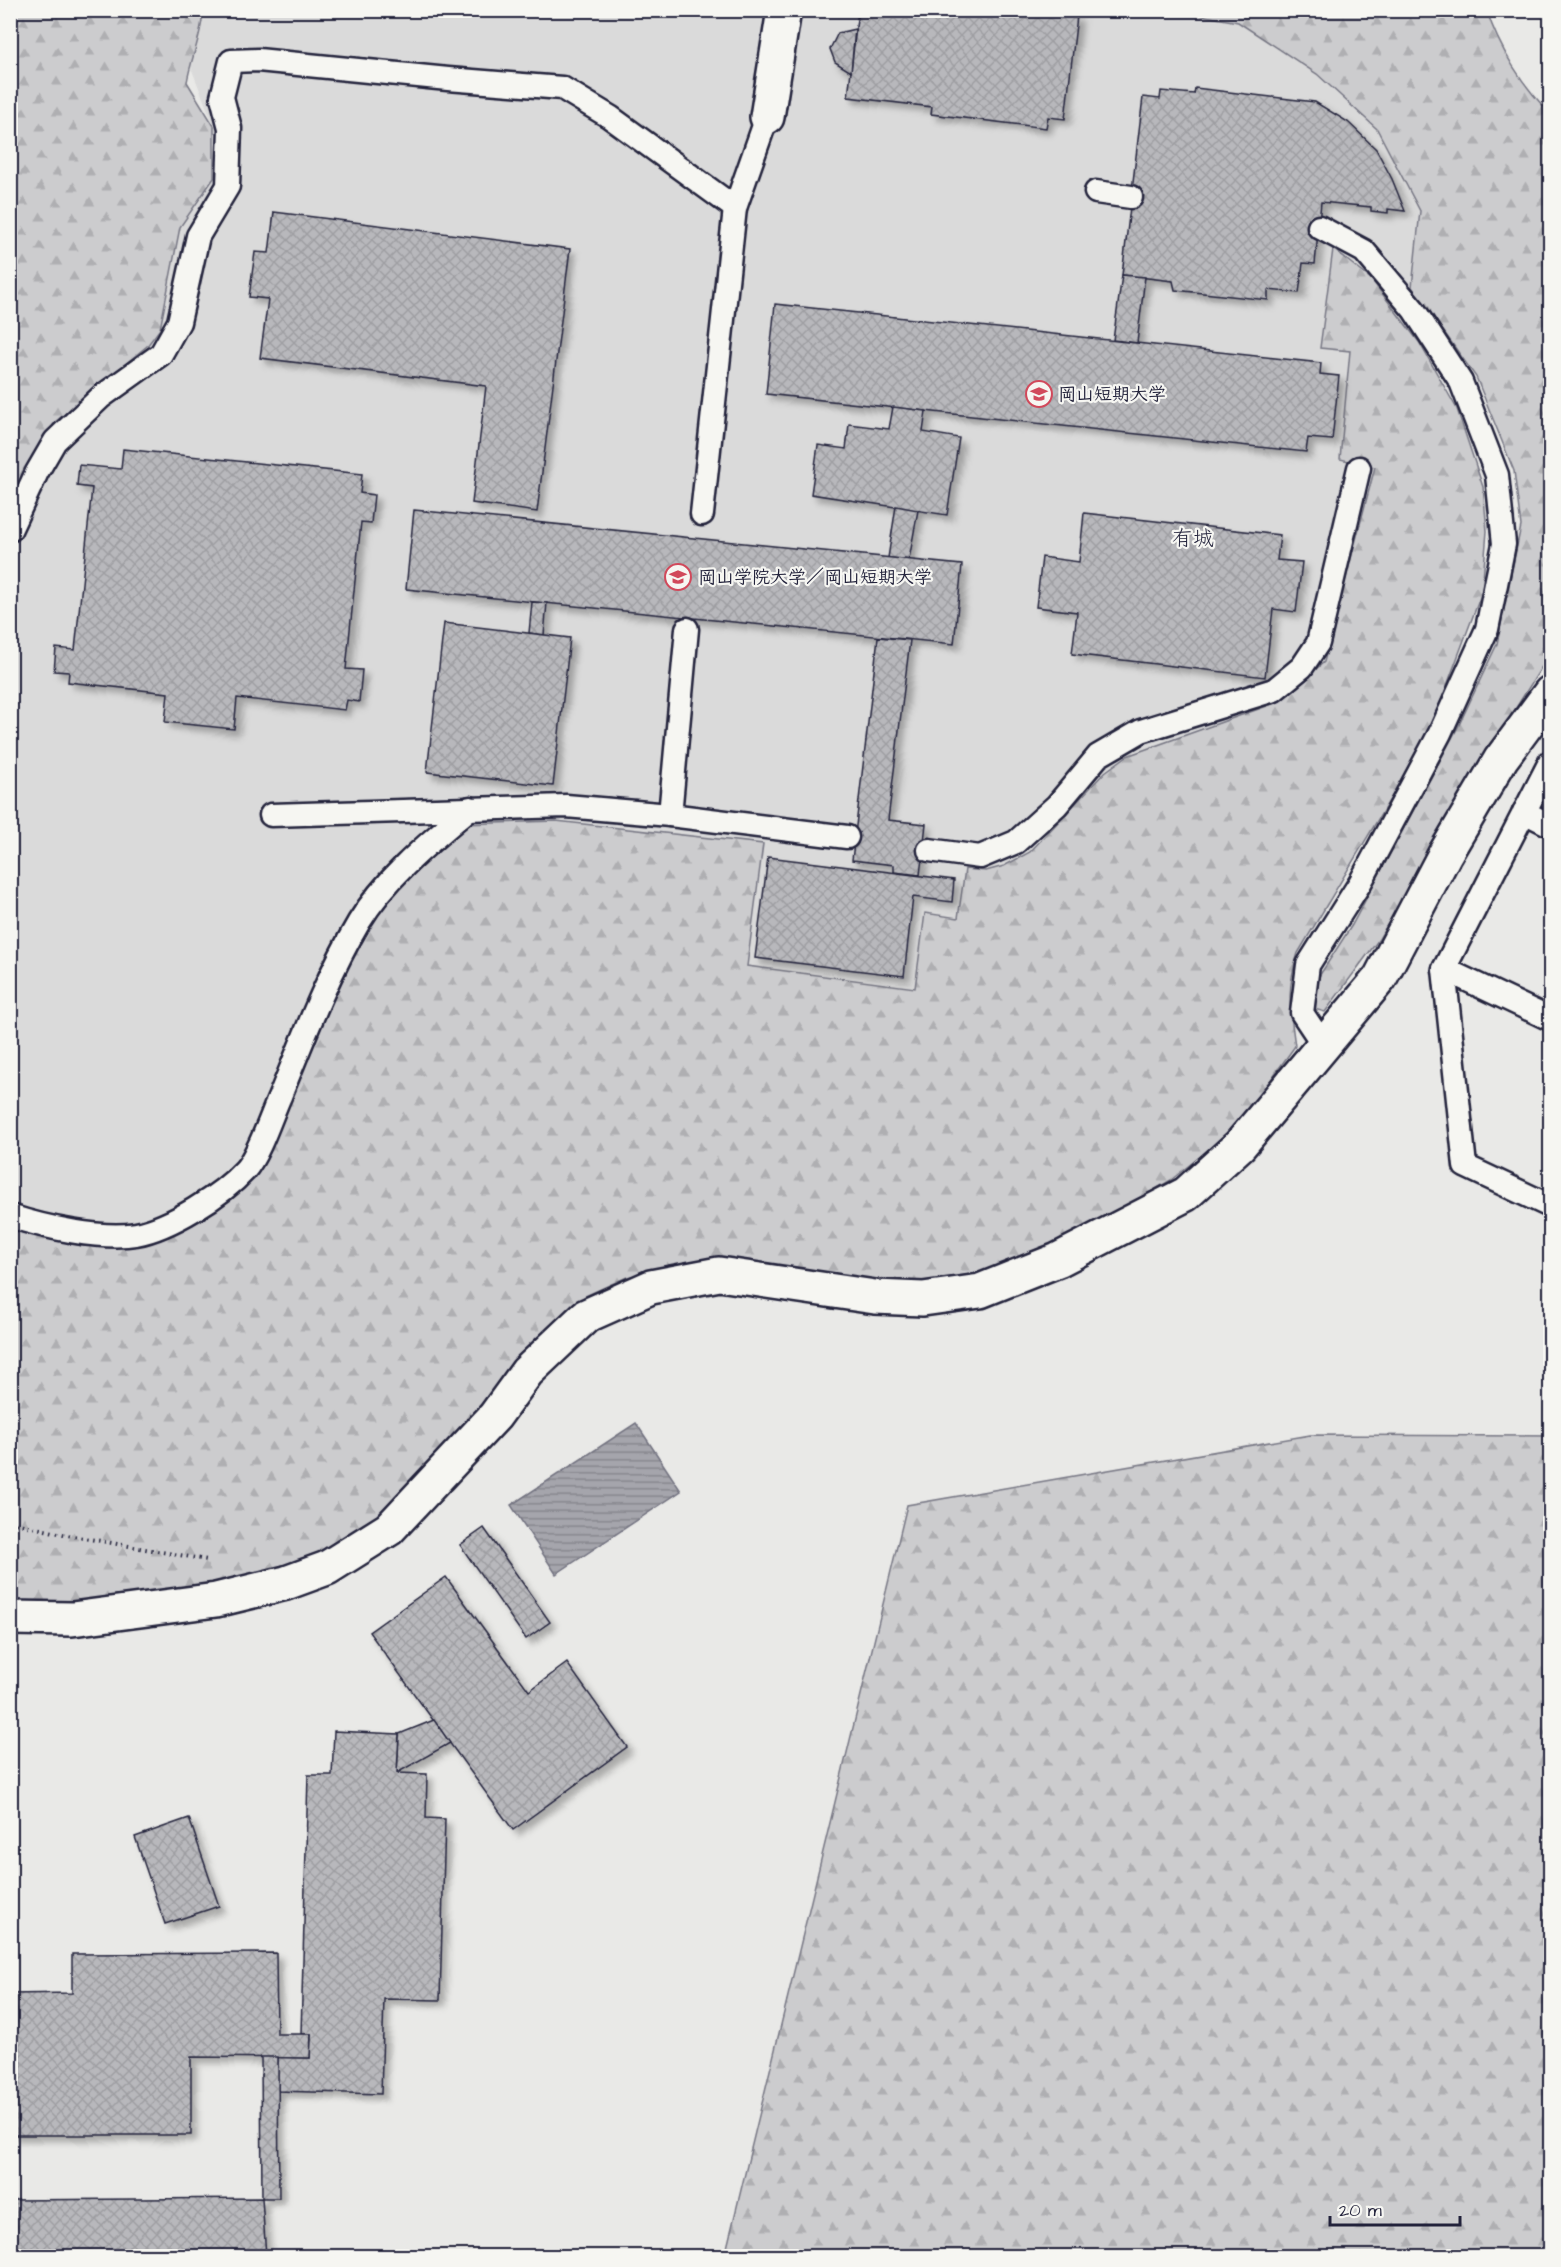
<svg xmlns="http://www.w3.org/2000/svg" width="1561" height="2267" font-family="'Architects Daughter','Klee One',sans-serif">
  <defs>
    <pattern id="forest-firs" width="22" height="20" patternUnits="userSpaceOnUse" patternTransform="scale(1.5)"><rect width="22" height="20" fill="#ccccce"/><path d="M5 1l3.5 6h-7zM16 11l3.5 6h-7z" fill="#afafb2"/></pattern>
    <pattern id="water-rules" width="6" height="5" patternUnits="userSpaceOnUse" patternTransform="scale(1.5)"><rect width="6" height="5" fill="#a5a5ac"/><path d="M0 2.5h6" fill="none" stroke="#86868d"/></pattern>
    <pattern id="building-cross-hatch" width="8" height="8" patternUnits="userSpaceOnUse" patternTransform="scale(1.5)"><rect width="8" height="8" fill="#b8b8bc"/><path d="M0 0l8 8M0 8l8-8" fill="none" stroke="#9e9ea2"/></pattern>
    <filter id="shadow"><feDropShadow dx="5.5" dy="5.5" stdDeviation="3" flood-color="#0004"/></filter>
  </defs>
  <rect width="100%" height="100%" fill="#e9e9e7"/>
  <filter id="ink" filterUnits="userSpaceOnUse"><feTurbulence type="fractalNoise" baseFrequency=".0167" numOctaves="2"/><feDisplacementMap in="SourceGraphic" scale="12" xChannelSelector="R" yChannelSelector="G"/><feConvolveMatrix kernelMatrix="1 2 1 2 8 2 1 2 1" color-interpolation-filters="sRGB"/></filter>
  <g filter="url(#ink)">
    <polygon fill="#dadada" points="115,11 1177,11 1238,22 1317,74 1373,123 1420,211 1393,469 1324,662 1278,702 1127,756 1105,772 1030,852 1004,866 986,871 965,869 958,918 925,913 915,988 746,966 763,844 556,821 464,824 262,1164 119,1244 82,1246 11,1228 10,505 44,439 55,422 147,346 160,329 180,227 214,178 214,126 190,65"/>
    <g fill="url(#forest-firs)" stroke="#777784" stroke-width="1.5">
      <path d="M 11,11 L 203,11 C 202,35 191,58 187,82 L 214,126 L 214,178 L 180,227 L 160,329 L 147,346 L 55,422 L 44,439 L 11,505 Z"/>
      <path d="M 1177,11 L 1487,11 C 1498,46 1523,87 1550,113 L 1550,657 L 1541,668 L 1492,746 L 1379,939 L 1325,1012 L 1314,1009 L 1316,981 L 1352,925 L 1458,727 L 1497,644 L 1521,526 L 1514,471 L 1476,377 L 1412,287 L 1420,211 L 1377,129 L 1317,74 L 1238,22 Z"/>
      <path d="M 1333,249 L 1371,279 L 1419,342 L 1457,409 L 1483,487 L 1487,531 L 1482,592 L 1434,720 L 1392,796 L 1298,953 C 1286,990 1290,1009 1295,1046 L 1262,1092 L 1224,1137 L 1171,1180 L 1076,1236 L 989,1270 L 915,1286 L 720,1257 L 627,1277 L 585,1296 L 493,1392 L 394,1509 L 346,1543 L 284,1567 L 224,1585 L 125,1598 L 11,1606 L 11,1228 L 82,1246 L 119,1244 L 227,1201 L 348,959 L 393,891 L 464,824 L 556,821 L 763,844 L 747,966 L 915,988 L 925,913 L 958,918 L 965,869 L 986,871 L 1004,866 L 1030,852 L 1105,772 L 1127,756 L 1278,702 L 1324,662 L 1375,467 L 1340,459 L 1350,351 L 1320,348 Z"/>
      <polygon points="1310,1435 1550,1436 1550,2256 725,2256 907,1505"/>
    </g>
    <polygon fill="url(#water-rules)" stroke="#71717f" stroke-width="1.5" points="636,1423 681,1491 556,1574 511,1505"/>
    <g fill="url(#building-cross-hatch)" stroke="#22223b" stroke-width="1.5" filter="url(#shadow)">
      <polygon points="858,10 1032,10 1077,16 1065,119 1048,117 1046,128 931,114 932,107 848,97"/>
      <polygon points="855,29 851,72 835,62 830,49 838,33"/>
      <polygon points="1195,88 1315,102 1348,122 1376,149 1392,179 1405,211 1388,209 1388,213 1371,211 1371,207 1321,202 1315,264 1303,263 1299,293 1268,290 1268,300 1175,290 1173,281 1122,275 1143,97 1160,99 1161,91 1194,94"/>
      <polygon points="274,212 570,249 537,512 472,503 486,386 260,358 268,299 249,297 255,252 269,253"/>
      <polygon points="1122,275 1145,277 1137,343 1113,340"/>
      <polygon points="775,304 1321,363 1320,374 1339,376 1332,440 1308,438 1306,452 766,394"/>
      <polygon points="893,407 926,411 923,432 959,438 947,515 811,494 818,445 846,449 849,424 889,429"/>
      <polygon points="123,449 362,474 360,493 374,495 371,523 361,522 346,669 362,670 359,702 347,700 345,710 237,698 234,729 165,722 168,693 68,682 69,672 54,671 56,648 75,650 92,488 77,486 79,465 121,469"/>
      <polygon points="896,506 918,510 909,560 888,558"/>
      <polygon points="414,510 962,565 954,644 406,589"/>
      <polygon points="1084,513 1280,535 1277,560 1302,562 1296,612 1273,609 1265,677 1072,654 1077,612 1036,607 1042,557 1079,562"/>
      <polygon points="532,602 547,603 544,635 529,633"/>
      <polygon points="444,623 570,638 553,786 427,772"/>
      <polygon points="878,637 910,640 888,820 926,824 920,875 894,872 894,865 852,860"/>
      <polygon points="768,857 954,880 952,902 913,897 904,976 755,958"/>
      <polygon points="484,1528 550,1622 526,1639 460,1545"/>
      <polygon points="446,1577 529,1691 567,1663 627,1747 513,1830 369,1632"/>
      <polygon points="434,1720 450,1743 397,1773 399,1734"/>
      <polygon points="334,1731 399,1734 397,1773 427,1774 426,1818 445,1819 440,2000 384,1999 381,2094 277,2091 278,2057 310,2058 311,2034 301,2034 308,1775 332,1775"/>
      <polygon points="189,1818 219,1906 165,1924 135,1837"/>
      <polygon points="276,1953 277,2034 311,2034 310,2058 191,2057 191,2135 10,2135 10,1994 72,1993 72,1954"/>
      <polygon points="261,2057 278,2057 279,2198 262,2198"/>
      <polygon points="262,2198 266,2256 10,2256 10,2200"/>
    </g>
    <g fill="none" stroke-linecap="round" stroke-linejoin="round">
      <defs>
        <g id="service">
          <polyline points="1096,192 1131,197"/>
          <polyline points="1319,227 1364,251 1414,310 1461,382 1497,475 1504,544 1487,629 1440,733 1360,883 1308,965 1302,1013 1324,1046"/>
          <polyline points="702,514 735,208 767,117"/>
          <polyline points="10,530 37,472 55,441 101,397 161,354 179,322 198,236 228,186 230,128 222,97 231,61 258,60 448,79 562,88 610,117 735,208"/>
          <polyline points="1550,762 1444,969 1465,1166 1550,1206"/>
          <polyline points="1524,812 1550,825"/>
          <polyline points="271,815 566,806 670,815 847,837"/>
          <polyline points="670,815 687,629"/>
          <polyline points="929,850 980,857 1016,842 1057,805 1098,756 1141,731 1274,690 1302,667 1318,643 1359,468"/>
          <polyline points="1444,969 1550,1019"/>
          <path d="M 10,1216 C 43,1227 102,1240 136,1234 C 170,1228 222,1195 245,1170 C 259,1154 271,1116 280,1096 C 304,1037 327,976 359,922 C 387,876 430,842 470,808"/>
        </g>
        <polyline id="minor" points="10,1618 72,1619 216,1600 286,1583 327,1568 389,1529 495,1416 527,1372 586,1316 651,1287 719,1274 875,1297 923,1299 980,1291 1058,1260 1186,1194 1240,1145 1380,978 1445,854 1501,759 1550,693"/>
        <polyline id="tertiary" points="767,117 784,10"/>
      </defs>
      <use href="#service" stroke="#22223b" stroke-width="27"/>
      <use href="#minor" stroke="#22223b" stroke-width="38"/>
      <use href="#tertiary" stroke="#22223b" stroke-width="38"/>
      <polyline stroke="#22223b" stroke-width="4" stroke-dasharray="1.5 4.5" stroke-linecap="butt" points="10,1522 67,1535 207,1560"/>
      <use href="#service" stroke="#f6f6f2" stroke-width="22"/>
      <use href="#minor" stroke="#f6f6f2" stroke-width="33"/>
      <use href="#tertiary" stroke="#f6f6f2" stroke-width="33"/>
    </g>
  </g>
  <defs>
    <symbol id="university-ring" viewBox="-11 -11 22 22"><circle r="9.5" fill="#f6f6f2" stroke="#d1495b" stroke-width="1.5"/><path d="M0-5L7-2L0 1L-7-2ZM-4 1L0 2.5L4 1V4Q0 6-4 4Z" fill="#d1495b"/></symbol>
  </defs>
  <g fill-rule="evenodd">
    <use href="#university-ring" x="1024" y="379" width="30" height="30"/>
    <use href="#university-ring" x="663" y="562" width="30" height="30"/>
  </g>
  <g text-anchor="middle" stroke-width="4.5" stroke-linejoin="round" paint-order="stroke">
    <g font-size="18" font-weight="bold" fill="#22223b" stroke="#f6f6f2" text-anchor="start">
      <text x="1058" y="400">岡山短期大学</text>
      <text x="698" y="583">岡山学院大学／岡山短期大学</text>
    </g>
    <g font-size="21" fill="#22223b" stroke="#f6f6f2">
      <text x="1193" y="545">有城</text>
    </g>
  </g>
  <rect width="1561" height="2267" fill="none" stroke="#f6f6f2" stroke-width="36"/>
  <rect x="18" y="18" width="1525" height="2231" fill="none" stroke="#22223b" stroke-width="2" filter="url(#ink)"/>
  <path d="M1330 2216v9h130v-9" fill="none" stroke="#22223b" stroke-width="3"/>
  <text x="1339" y="2216" font-size="18" fill="#22223b" stroke="#f6f6f2" stroke-width="4.5" paint-order="stroke">20 m</text>
</svg>
